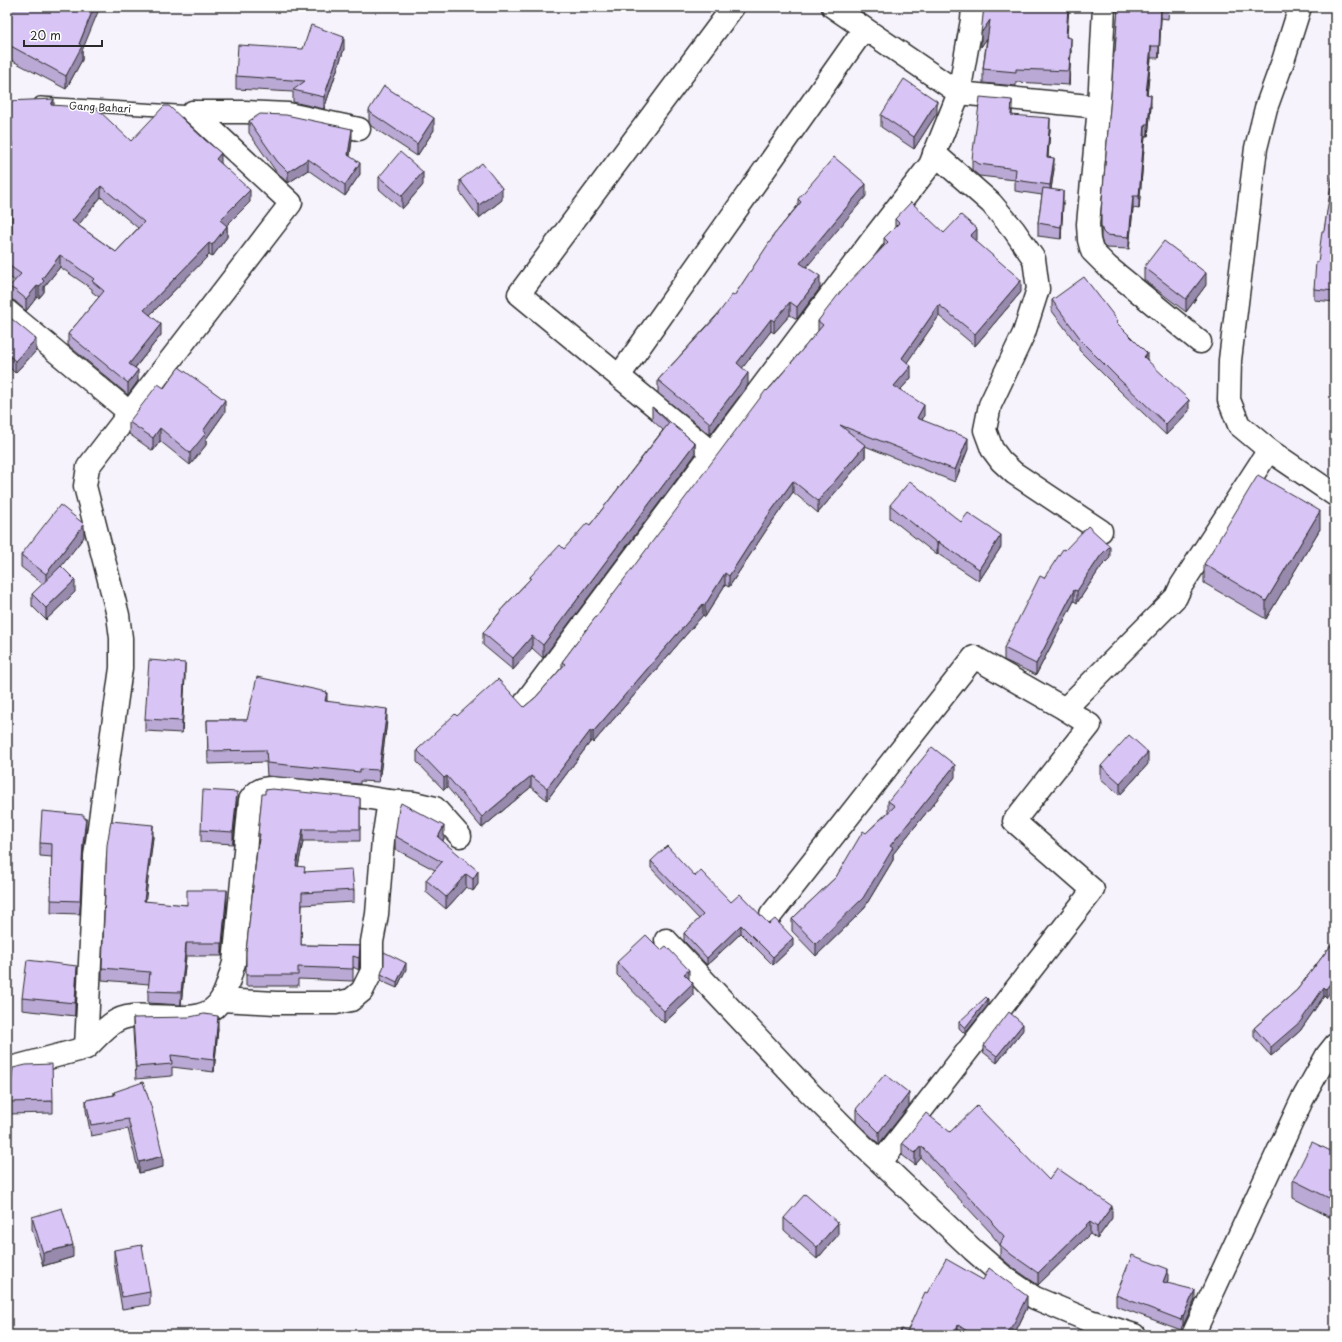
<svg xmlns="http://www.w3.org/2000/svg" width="1342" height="1342" font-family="'Playpen Sans',sans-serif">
  <rect width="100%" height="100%" fill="#f7f3fd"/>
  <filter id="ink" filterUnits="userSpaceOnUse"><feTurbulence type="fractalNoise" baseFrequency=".025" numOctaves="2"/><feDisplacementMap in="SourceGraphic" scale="8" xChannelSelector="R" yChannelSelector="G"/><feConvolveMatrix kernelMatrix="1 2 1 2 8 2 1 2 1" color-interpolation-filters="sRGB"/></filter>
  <g filter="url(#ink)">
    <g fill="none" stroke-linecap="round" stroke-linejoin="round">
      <defs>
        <polyline id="lane" points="40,103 193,112"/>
        <g id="street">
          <polyline points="833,7 959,93 1099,107"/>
          <polyline points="1104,7 1099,107 1088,224 1089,240 1092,251 1108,267 1200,342"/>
          <polyline points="1300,7 1283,61 1266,108 1256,148 1230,360 1229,400 1239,425 1269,450 1335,495"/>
          <polyline points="193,112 245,112 288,114 359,129"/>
          <polyline points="934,153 991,203 1014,230 1034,259 1038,289 1024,333 990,405 985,430 992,449 1001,461 1014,473 1101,531"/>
          <polyline points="7,311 130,413"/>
          <polyline points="619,376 864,29"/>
          <polyline points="712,453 519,294 733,7"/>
          <polyline points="526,701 875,236 930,165 959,93 972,20 973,7"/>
          <polyline points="771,915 974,657 1065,709 1176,597 1181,586 1269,450"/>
          <polyline points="666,940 805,1088 863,1146 973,1250 1004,1277 1035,1298 1090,1321 1134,1335"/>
          <polyline points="221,1000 276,1003 336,1003 351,1000 362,991 372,971 372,942 377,914 383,840 389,801"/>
          <path d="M 86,1048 C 95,1040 105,1027 116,1021 C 125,1016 138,1015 149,1016 C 173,1016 209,1024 222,998 C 228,987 230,975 234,963 L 250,800 C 256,791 261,788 272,788 L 364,797 L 389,801 L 414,803 L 435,808 L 460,836"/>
          <polyline points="7,1069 86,1048 95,856 121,668 121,638 118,615 85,486 88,467 291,203 193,112"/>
          <polyline points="881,1162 1093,890 1014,821 1090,725 1065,709"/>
          <polyline points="1193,1335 1302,1100 1327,1055 1335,1045"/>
        </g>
      </defs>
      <use href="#lane" stroke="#2b2b2b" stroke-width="14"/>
      <use href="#street" stroke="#2b2b2b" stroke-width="25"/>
      <use href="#lane" stroke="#fff" stroke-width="11"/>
      <use href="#street" stroke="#fff" stroke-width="22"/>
    </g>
    <g fill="#baa9d4" stroke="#2b2b2b" fill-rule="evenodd">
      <polygon points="7,7 82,51 82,60 66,89 9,59 7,62"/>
      <polygon points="984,7 1067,37 1071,51 1069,85 1016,82 1016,86 983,83 983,69 987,37 981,47"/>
      <polygon points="1118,7 1169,7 1168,19 1161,18 1159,58 1151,58 1147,94 1151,107 1148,136 1145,136 1139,209 1133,208 1129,249 1106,248 1103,245 1101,238 1101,212 1111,96 1115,52"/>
      <polygon points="303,49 344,49 324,109 293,102 293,92 236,89 236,76"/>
      <path d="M 7,101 L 54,106 L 131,141 L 221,163 L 250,202 L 227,225 L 227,237 L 212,257 L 209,255 L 150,315 L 161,335 L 135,368 L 138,381 L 128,395 L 68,345 L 68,334 L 99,297 L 92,292 L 92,289 L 60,267 L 44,287 L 44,292 L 39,298 L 37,297 L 26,311 L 15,301 L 9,299 L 9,287 L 15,281 L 7,275 L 7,237 L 12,243 L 12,153 L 7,153 ZM 101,197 L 138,228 L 116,252 L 78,225 Z"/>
      <polygon points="369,110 434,130 417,156 371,126 369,122"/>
      <polygon points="1012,111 1012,115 1050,129 1048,157 1054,169 1051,189 1063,203 1061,239 1038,236 1038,223 1042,195 1015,191 1015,180 979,176 972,170 972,159"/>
      <polygon points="937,113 914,149 881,127 881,115"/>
      <polygon points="249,121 352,140 350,156 360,174 345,196 308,170 288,183 277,173 249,133"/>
      <polygon points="1335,166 1335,302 1314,300 1314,289"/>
      <polygon points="379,177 423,185 402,209 379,189"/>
      <polygon points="460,180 502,200 479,218 460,192"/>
      <polygon points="866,196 806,267 820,288 797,319 790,315 774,333 771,331 742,368 748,385 710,435 658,393 658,380 734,296 773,238 773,236 798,205 798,199"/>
      <polygon points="895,219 944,233 977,240 976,241 1021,292 975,346 939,316 907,362 911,378 900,390 924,416 922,420 968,449 955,482 865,446 865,457 818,513 793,492 767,529 729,587 725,585 705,617 703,615 593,743 591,741 547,800 531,787 482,828 447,787 444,790 417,762 417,750 457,716 524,707 536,697 562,667 562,662 767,391 818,331 818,321 884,246 884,238 895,227"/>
      <polygon points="1144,267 1206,285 1186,312 1144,280"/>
      <polygon points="1052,300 1118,324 1189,411 1166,435 1120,391 1079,350 1079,347 1052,311"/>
      <polygon points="7,315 36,351 15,373 7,365"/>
      <polygon points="164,388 225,412 206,439 206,445 190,465 160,441 153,451 129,434 129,422"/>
      <polygon points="652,407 695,443 695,455 543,658 532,648 513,670 483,645 483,633 500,612 500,611 530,579 530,577 564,549 590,525 663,430 652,420"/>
      <polygon points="890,505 961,522 1001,547 979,581 938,554 937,555 890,518"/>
      <polygon points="1320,529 1266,619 1204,583 1204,564"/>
      <polygon points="84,537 61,566 75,592 46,620 32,606 32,594 43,584 21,567 21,555"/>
      <polygon points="1065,550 1110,558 1101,567 1077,603 1074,601 1036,675 1004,660 1004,648 1044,578"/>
      <polygon points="185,675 182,733 145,731 145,719"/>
      <polygon points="327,701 387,721 379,782 360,781 360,784 267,776 266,762 208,764 207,720 247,720"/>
      <polygon points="1148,764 1120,795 1101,779 1101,766"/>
      <polygon points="955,777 893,854 893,860 863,910 816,956 792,931 792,919 836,877 866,833 888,812 888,801"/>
      <polygon points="360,798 360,841 303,841 298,867 305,872 354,890 354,902 302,905 301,945 360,946 359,970 353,967 353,981 298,979 298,986 246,986 246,952 258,842 258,834"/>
      <polygon points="237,804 233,844 201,842 201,830"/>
      <polygon points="84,818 86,830 83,855 80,914 51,913 52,857 40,856 40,843"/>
      <polygon points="395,836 444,838 443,841 478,884 473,891 466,887 446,909 426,892 426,880 435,870 395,849"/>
      <polygon points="153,837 145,902 187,905 227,902 222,956 186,956 181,1005 148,1003 148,991 149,984 102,980 102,968"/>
      <polygon points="651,861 695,876 731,902 769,924 793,946 773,965 741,933 707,965 684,941 684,933 699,919 651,868"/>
      <polygon points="1335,940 1326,998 1324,996 1300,1031 1271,1056 1254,1037 1254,1028 1297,990"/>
      <polygon points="617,962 689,979 693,996 664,1023 617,975"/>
      <polygon points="406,969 397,988 381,981 381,974"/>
      <polygon points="77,978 75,1016 22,1010 22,998"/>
      <polygon points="988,1005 965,1034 959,1028 959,1022"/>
      <polygon points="133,1018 218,1028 214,1072 172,1067 172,1076 136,1079 133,1030"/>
      <polygon points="1023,1030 997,1063 983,1052 983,1046"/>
      <polygon points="7,1086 9,1101 53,1101 53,1113 7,1114"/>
      <polygon points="114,1092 163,1167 139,1173 128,1129 91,1136 86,1110 86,1100 114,1095"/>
      <polygon points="909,1106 879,1144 856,1122 856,1109"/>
      <polygon points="950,1132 1049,1180 1112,1218 1097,1239 1090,1234 1038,1285 1012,1267 1000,1257 1000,1245 992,1235 992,1234 921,1158 915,1165 902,1155 902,1143"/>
      <polygon points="1335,1153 1335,1220 1293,1198 1293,1180"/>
      <polygon points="32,1217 73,1257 43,1266 32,1229"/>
      <polygon points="784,1218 838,1235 817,1259 784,1230"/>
      <polygon points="114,1250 150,1292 150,1305 122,1309 114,1262"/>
      <polygon points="1168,1280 1167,1283 1195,1300 1183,1326 1182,1326 1181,1330 1116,1306 1116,1295"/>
      <polygon points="927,1293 1027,1308 1014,1335 899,1335 907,1332"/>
    </g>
    <g fill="#978aac" stroke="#2b2b2b">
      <polygon points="94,7 100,7 82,51 82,60 66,89 66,76"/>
      <polygon points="1068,7 1069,7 1066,51 1066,37"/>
      <polygon points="1161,7 1161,18 1159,58 1159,46"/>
      <polygon points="990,20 990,34 981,47 981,33"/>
      <polygon points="344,37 344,49 324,109 324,97"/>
      <polygon points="1071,38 1071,51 1069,85 1069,71"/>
      <polygon points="9,45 9,59 7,62 7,49"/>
      <polygon points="1151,46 1151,58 1146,106 1146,94"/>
      <polygon points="1151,95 1151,107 1148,136 1148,124"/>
      <polygon points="54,99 54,111 51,105"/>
      <polygon points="1012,100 1012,111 1011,126 1011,115"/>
      <polygon points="937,101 937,113 914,149 914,137"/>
      <polygon points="434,118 434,130 417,156 417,144"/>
      <polygon points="1050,118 1050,129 1047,168 1047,157"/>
      <polygon points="1145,124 1145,136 1139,209 1139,196"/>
      <polygon points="352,129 352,140 348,166 348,155"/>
      <polygon points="221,153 221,164 216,159"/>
      <polygon points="1054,158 1054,169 1050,196 1050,185"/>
      <polygon points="308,159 308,170 288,183 288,172"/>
      <polygon points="360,163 360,174 345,196 345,185"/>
      <polygon points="423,172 423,185 402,209 402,196"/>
      <polygon points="866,184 866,196 800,275 800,263"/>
      <polygon points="101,186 101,197 72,233 72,221"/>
      <polygon points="502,188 502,200 479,218 479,205"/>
      <polygon points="250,190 250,202 220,232 220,220"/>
      <polygon points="1063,191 1063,203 1061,239 1061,227"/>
      <polygon points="1133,196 1133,208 1129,249 1129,237"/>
      <polygon points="227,226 227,237 212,257 212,245"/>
      <polygon points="977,229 977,240 970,248 970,236"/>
      <polygon points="209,243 209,255 144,321 144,310"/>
      <polygon points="60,255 60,267 44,287 44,292 39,298 39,287 42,279"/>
      <polygon points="1206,273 1206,285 1186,312 1186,299"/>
      <polygon points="820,276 820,288 797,319 797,307"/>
      <polygon points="1021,280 1021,292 975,346 975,334"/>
      <polygon points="37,286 37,297 26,311 26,299"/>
      <polygon points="790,302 790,315 774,333 774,321"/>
      <polygon points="939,305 939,316 902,370 902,358"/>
      <polygon points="771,319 771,331 737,375 737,363"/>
      <polygon points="161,324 161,335 129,375 129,364"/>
      <polygon points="36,339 36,351 15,373 15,361"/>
      <polygon points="1147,353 1147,364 1144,357"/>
      <polygon points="911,366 911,378 894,397 894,386"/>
      <polygon points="138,370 138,381 128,395 128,383"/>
      <polygon points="748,373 748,385 710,435 710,423"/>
      <polygon points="225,400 225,412 206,439 206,445 190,465 190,453 203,431"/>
      <polygon points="1189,400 1189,411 1166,435 1166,424"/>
      <polygon points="924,405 924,416 917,429 917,418"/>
      <polygon points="160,428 160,441 153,451 153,438"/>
      <polygon points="968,438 968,449 955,482 955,470"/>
      <polygon points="695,443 695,455 543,658 543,645"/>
      <polygon points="865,445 865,457 818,513 818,501"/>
      <polygon points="793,481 793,492 767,529 729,587 729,576 767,517"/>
      <polygon points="1320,511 1320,529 1266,619 1266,601"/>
      <polygon points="84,524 84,537 46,586 46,574"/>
      <polygon points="1001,535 1001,547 979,581 979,569"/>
      <polygon points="938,542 938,554 937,555 937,543"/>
      <polygon points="1110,546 1110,558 1101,567 1077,603 1077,591 1101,555"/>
      <polygon points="725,573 725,585 705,617 705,605"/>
      <polygon points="75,580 75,592 46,620 46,608"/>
      <polygon points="1074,590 1074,601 1036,675 1036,664"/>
      <polygon points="703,604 703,615 593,743 593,732"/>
      <polygon points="532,636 532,648 513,670 513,658"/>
      <polygon points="185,663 185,675 182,733 182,721"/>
      <polygon points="327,692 327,704 325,701"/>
      <polygon points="387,709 387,721 379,782 379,770"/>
      <polygon points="591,730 591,741 547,800 547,788"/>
      <polygon points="1148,752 1148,764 1120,795 1120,783"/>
      <polygon points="955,765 955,777 893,854 893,860 863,910 816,956 816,944 890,846"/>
      <polygon points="447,776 447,787 444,790 444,778"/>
      <polygon points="531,776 531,787 482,828 482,817"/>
      <polygon points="237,792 237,804 233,844 233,832"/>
      <polygon points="86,818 86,830 83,855 80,914 83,843"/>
      <polygon points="153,825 153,837 144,914 144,901"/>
      <polygon points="444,826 444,838 438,849 438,837"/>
      <polygon points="303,829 303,841 296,878 296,866"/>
      <polygon points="478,871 478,884 473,891 473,879"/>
      <polygon points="466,874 466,887 446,909 446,897"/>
      <polygon points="227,890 227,902 222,956 222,943"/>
      <polygon points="741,925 741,933 707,965 707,958"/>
      <polygon points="793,938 793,946 773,965 773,957"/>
      <polygon points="186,943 186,956 181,1005 181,992"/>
      <polygon points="360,946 360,958 359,970 359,958"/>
      <polygon points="406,963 406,969 397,988 397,982"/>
      <polygon points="77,966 77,978 75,1016 75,1003"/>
      <polygon points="689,970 689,983 684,974"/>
      <polygon points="1335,977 1335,986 1326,998 1326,989"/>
      <polygon points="693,983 693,996 664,1023 664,1011"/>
      <polygon points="1324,987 1324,996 1300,1031 1271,1056 1271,1047"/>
      <polygon points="988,999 988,1005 965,1034 965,1028"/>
      <polygon points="218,1016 218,1028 214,1072 214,1060"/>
      <polygon points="1023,1024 1023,1030 997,1063 997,1056"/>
      <polygon points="909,1093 909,1106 879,1144 879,1132"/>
      <polygon points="921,1146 921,1158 915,1165 915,1153"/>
      <polygon points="163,1156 163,1167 139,1173 139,1162"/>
      <polygon points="1112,1206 1112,1218 1097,1239 1097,1227"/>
      <polygon points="1090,1222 1090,1234 1038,1285 1038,1273"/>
      <polygon points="838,1223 838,1235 817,1259 817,1247"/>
      <polygon points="73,1245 73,1257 43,1266 43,1253"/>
      <polygon points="1168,1269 1168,1280 1163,1292 1163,1282"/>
      <polygon points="1195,1290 1195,1300 1183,1326 1183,1316"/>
      <polygon points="1027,1296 1027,1308 1014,1335 1005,1335"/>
      <polygon points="958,1325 958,1335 955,1335"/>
    </g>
    <g fill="#d8c5f6" stroke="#2b2b2b" fill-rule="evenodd">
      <polygon points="7,7 94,7 79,44 82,46 66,76 9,45 7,49"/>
      <polygon points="984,7 1068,7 1066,37 1071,38 1069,71 1016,69 1016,72 983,69 990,20 981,33"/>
      <polygon points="1118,7 1161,7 1159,46 1151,46 1146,94 1151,95 1148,124 1145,124 1139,196 1133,196 1129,237 1106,235 1103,232 1101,226 1101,212 1111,96 1114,52 1115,52"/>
      <polygon points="311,25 344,37 324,97 293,90 305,81 236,76 238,45 303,49"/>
      <polygon points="904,79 937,101 914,137 881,115"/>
      <polygon points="384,86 434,118 417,144 371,113 369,110"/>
      <polygon points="980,97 1012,100 1011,115 1050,118 1047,157 1054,158 1050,185 1015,180 1016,169 979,164 972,159"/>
      <path d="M 54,99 L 51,105 L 96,108 L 131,141 L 164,106 L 169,106 L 205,140 L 221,153 L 216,159 L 250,190 L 220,220 L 227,226 L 212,245 L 209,243 L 144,310 L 161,324 L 129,364 L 138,370 L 128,383 L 68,334 L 104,291 L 92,281 L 94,279 L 60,255 L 42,279 L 44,281 L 39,287 L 37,286 L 26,299 L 15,290 L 9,287 L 21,274 L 7,264 L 7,237 L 12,243 L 12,142 L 7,142 L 7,101 ZM 101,186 L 144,222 L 116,252 L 72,221 Z"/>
      <polygon points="260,114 286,115 352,129 348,155 360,163 345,185 308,159 288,172 277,161 249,121"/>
      <polygon points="400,152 423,172 402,196 379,177"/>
      <polygon points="834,157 866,184 800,263 820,276 797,307 790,302 774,321 771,319 737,363 748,373 710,423 658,380 715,318 732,295 734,296 773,237 773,236 801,202 798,199"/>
      <polygon points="482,163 502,188 479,205 460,180"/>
      <polygon points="1334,166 1335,166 1335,291 1314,289 1316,262 1318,262 1322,231 1324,231"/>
      <polygon points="1043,188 1063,191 1061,227 1038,223"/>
      <polygon points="911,202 944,233 961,215 977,229 970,236 1021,280 975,334 939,305 902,358 911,366 894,386 924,405 917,418 968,438 955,470 840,425 865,445 818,501 793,481 767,517 729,576 725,573 705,605 703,604 593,732 591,730 547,788 531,776 482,817 447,776 444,778 417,750 455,714 457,716 498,679 524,707 536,697 565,664 562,662 766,390 767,391 770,388 823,325 818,321 841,291 888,242 884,238 899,223 895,219"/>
      <polygon points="1164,241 1206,273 1186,299 1144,267"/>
      <polygon points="1084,277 1118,321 1116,322 1147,353 1144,357 1189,400 1166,424 1120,380 1079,339 1080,338 1052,300"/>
      <polygon points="7,315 36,339 15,361 7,353"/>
      <polygon points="179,367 225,400 203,431 206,433 190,453 160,428 153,438 129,422 158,384 164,388"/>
      <polygon points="652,407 695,443 543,645 532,636 513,658 483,633 501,611 500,611 531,578 530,577 560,545 564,549 587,523 590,525 669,423"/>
      <polygon points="1258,475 1320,511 1266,601 1204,564"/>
      <polygon points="910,481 961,522 968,513 1001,535 979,569 938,542 937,543 890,505"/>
      <polygon points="60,505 84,524 46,574 21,555"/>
      <polygon points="1088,526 1110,546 1101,555 1077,591 1074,590 1036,664 1004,648 1040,576 1044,578 1063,549 1065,550"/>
      <polygon points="61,566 75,580 46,608 32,594"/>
      <polygon points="149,660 185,663 182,721 145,719"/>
      <polygon points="257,677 327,692 325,701 387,709 379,770 360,769 360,772 267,763 266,750 208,751 207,720 247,720"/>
      <polygon points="1129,735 1148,752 1120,783 1101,766"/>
      <polygon points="932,747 955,765 890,846 893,848 863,898 816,944 792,919 836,877 863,831 866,833 895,806 888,801"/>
      <polygon points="272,789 360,798 360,829 303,829 296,866 305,867 304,872 352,869 354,890 302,893 301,945 360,946 359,958 353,956 353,969 298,967 298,975 246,975 246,952 257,850 260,834 258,834 262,794 265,794 265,790"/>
      <polygon points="203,790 237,792 233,832 201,830"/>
      <polygon points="401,803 444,826 438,837 478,871 473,879 466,874 446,897 426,880 442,862 395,836 399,808"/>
      <polygon points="42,811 84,815 84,818 86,818 83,843 80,901 51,900 52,844 40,843"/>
      <polygon points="111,821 153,825 144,901 187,905 187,890 227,890 222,943 186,943 181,992 148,991 150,972 102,968 107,845"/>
      <polygon points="667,846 695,876 701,871 731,902 740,894 769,924 775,919 793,938 773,957 741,925 707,958 684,933 703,915 651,861"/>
      <polygon points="646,935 661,950 666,946 689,970 684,974 693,983 664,1011 617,962"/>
      <polygon points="1335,940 1335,977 1326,989 1324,987 1300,1022 1271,1047 1254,1028 1297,990"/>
      <polygon points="384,952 406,963 397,982 381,974 384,965"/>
      <polygon points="27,960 77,966 75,1003 22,998"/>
      <polygon points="986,997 988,999 965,1028 959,1022"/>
      <polygon points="1009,1012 1023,1024 997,1056 983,1046"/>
      <polygon points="204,1014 218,1016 214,1060 171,1055 172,1064 136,1067 133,1018 190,1017"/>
      <polygon points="52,1064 53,1101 7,1102 7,1086 9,1101 13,1068 26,1065"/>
      <polygon points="885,1074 909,1093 879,1132 856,1109"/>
      <polygon points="143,1082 151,1106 163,1156 139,1162 128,1119 91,1125 86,1100 115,1095 114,1092"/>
      <polygon points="977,1106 1049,1180 1057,1168 1112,1206 1097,1227 1090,1222 1038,1273 1012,1255 1000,1245 1004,1236 992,1223 993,1222 921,1146 915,1153 902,1143 926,1113 950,1132"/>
      <polygon points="1312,1142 1335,1153 1335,1201 1293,1180"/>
      <polygon points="805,1194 838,1223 817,1247 784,1218"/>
      <polygon points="62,1208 73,1245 43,1253 32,1217"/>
      <polygon points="142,1245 150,1292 122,1297 114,1250"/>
      <polygon points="1132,1255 1168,1269 1163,1282 1195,1290 1183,1316 1182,1315 1181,1320 1116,1295"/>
      <polygon points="946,1259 983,1280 989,1268 1027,1296 1014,1323 1005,1335 973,1335 958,1325 955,1335 899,1335 901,1329 907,1332 925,1292 927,1293"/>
    </g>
  </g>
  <g text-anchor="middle" stroke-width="3" stroke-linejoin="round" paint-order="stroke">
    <g font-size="10" fill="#2b2b2b" stroke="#fff">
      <text transform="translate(100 107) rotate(3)" y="4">Gang Bahari</text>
    </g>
  </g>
  <rect width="1342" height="1342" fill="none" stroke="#fff" stroke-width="24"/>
  <rect x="12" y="12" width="1318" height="1318" fill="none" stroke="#2b2b2b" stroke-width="1.5" filter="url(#ink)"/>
  <path d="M24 40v6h78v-6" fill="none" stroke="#2b2b2b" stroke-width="2"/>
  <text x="30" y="40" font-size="12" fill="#2b2b2b" stroke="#ffffff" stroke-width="3" paint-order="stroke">20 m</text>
</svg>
